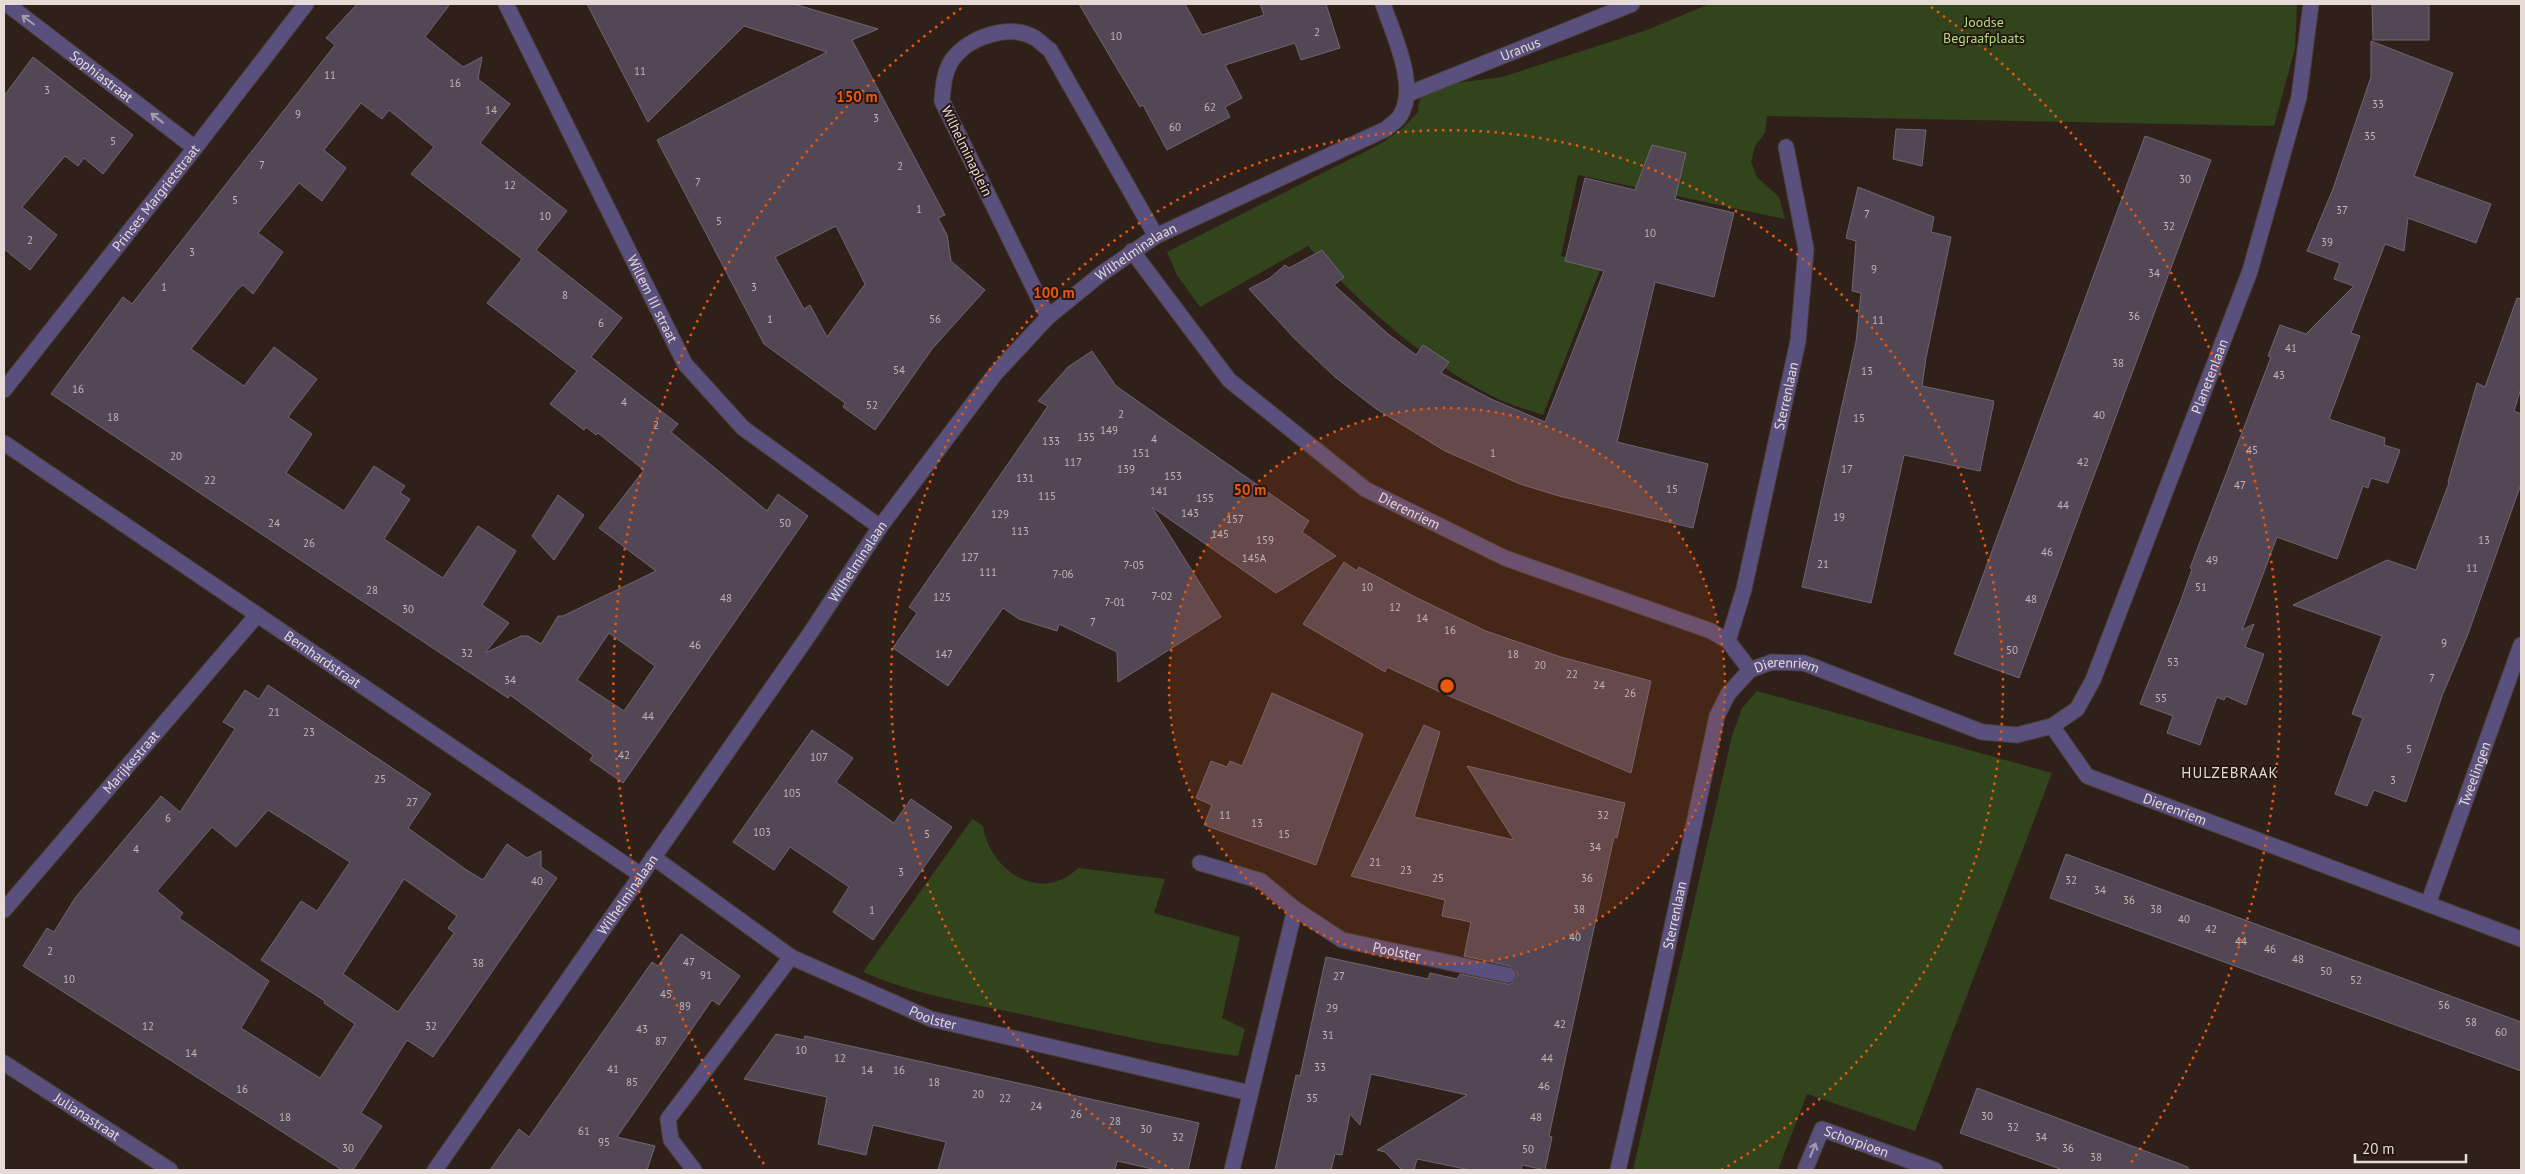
<svg xmlns="http://www.w3.org/2000/svg" width="2525" height="1174" font-family="'PT Sans',sans-serif">
  <rect width="100%" height="100%" fill="#30201a"/>
  <g fill="#31441c">
    <path d="M 1709,4 L 2297,4 L 2295,48 L 2274,126 L 1767,116 L 1765,133 L 1755,146 L 1751,162 L 1757,177 L 1779,197 L 1785,219 L 1578,175 L 1561,256 L 1602,265 L 1543,415 C 1526,409 1506,404 1490,395 C 1420,358 1360,304 1308,246 L 1200,307 L 1177,275 L 1167,252 L 1382,143 L 1404,127 L 1418,112 L 1419,101 L 1423,96 L 1449,84 L 1502,77 L 1647,30 Z"/>
    <polygon points="1757,691 2052,773 1915,1131 1807,1094 1778,1170 1633,1170 1732,736 1742,708"/>
    <path d="M 972,819 L 983,826 C 990,872 1042,904 1078,868 L 1165,879 L 1154,913 L 1240,937 L 1222,1018 L 1245,1029 L 1238,1056 C 1165,1046 1093,1030 1021,1014 C 967,1003 913,994 863,972 Z"/>
  </g>
  <g fill="#544755" stroke="#726573" fill-rule="evenodd">
    <path d="M 357,4 L 450,4 L 425,37 L 463,67 L 482,57 L 478,79 L 510,104 L 480,143 L 567,211 L 536,250 L 622,318 L 591,357 L 678,424 L 671,432 L 767,511 L 778,494 L 808,516 L 623,783 L 590,760 L 593,755 L 510,695 L 508,698 L 51,394 L 123,297 L 132,304 L 274,123 L 335,45 L 326,38 ZM 361,103 L 382,119 L 389,110 L 434,147 L 411,174 L 522,259 L 487,303 L 577,371 L 550,404 L 584,430 L 586,427 L 596,435 L 598,433 L 644,470 L 599,528 L 656,571 L 563,616 L 558,616 L 541,644 L 528,636 L 521,636 L 485,653 L 509,623 L 482,605 L 516,551 L 478,526 L 443,578 L 384,539 L 410,499 L 400,493 L 405,486 L 374,466 L 344,511 L 286,473 L 312,434 L 288,417 L 317,379 L 274,347 L 244,386 L 191,349 L 237,290 L 243,285 L 253,294 L 283,252 L 258,233 L 299,183 L 322,201 L 346,168 L 324,150 ZM 609,633 L 655,666 L 624,711 L 577,680 Z"/>
    <path d="M 587,4 L 794,4 L 878,29 L 852,40 L 945,215 L 938,218 L 947,235 L 951,261 L 985,290 L 932,349 L 875,430 L 843,407 L 845,403 L 764,344 L 657,140 L 827,52 L 744,26 L 648,122 ZM 836,226 L 865,284 L 827,337 L 810,305 L 804,309 L 775,257 Z"/>
    <polygon points="1079,4 1185,4 1202,35 1264,15 1260,4 1326,4 1340,48 1301,60 1295,43 1225,65 1242,98 1225,107 1230,117 1167,150 1143,105 1140,107"/>
    <polygon points="2372,4 2429,4 2429,40 2373,40"/>
    <polygon points="2371,41 2453,73 2414,176 2491,204 2476,243 2408,218 2404,251 2385,244 2351,333 2360,336 2329,419 2385,438 2384,445 2400,450 2388,483 2371,478 2368,488 2363,486 2337,559 2277,537 2242,630 2254,624 2245,647 2264,654 2246,705 2226,696 2224,700 2217,697 2200,745 2167,733 2173,716 2140,704 2181,600 2192,569 2190,568 2271,357 2268,356 2280,325 2306,334 2354,286 2334,279 2340,263 2307,251 2333,189 2371,77"/>
    <polygon points="33,57 133,135 103,174 84,158 78,166 65,156 22,207 57,235 30,270 4,249 4,96"/>
    <polygon points="1896,129 1926,130 1922,166 1893,159"/>
    <polygon points="2145,136 2211,160 2019,678 1954,654"/>
    <polygon points="1652,145 1686,153 1675,199 1734,213 1714,297 1655,282 1617,442 1708,464 1693,528 1559,496 1520,484 1445,451 1375,408 1335,377 1295,339 1249,289 1270,278 1285,265 1289,268 1322,250 1344,277 1334,285 1388,334 1416,355 1423,345 1449,362 1441,373 1491,399 1545,422 1604,271 1565,261 1585,178 1635,190"/>
    <polygon points="1858,187 1934,217 1931,232 1951,237 1926,358 1922,386 1994,401 1980,471 1904,455 1871,603 1802,587 1856,342 1861,293 1852,291 1856,241 1846,238"/>
    <polygon points="2517,298 2521,299 2521,388 2514,411 2521,414 2521,484 2468,634 2442,696 2406,802 2374,790 2367,806 2335,794 2363,718 2352,714 2382,636 2293,605 2387,560 2416,570 2449,483 2448,482 2477,383 2485,387"/>
    <polygon points="1092,351 1116,386 1309,521 1302,532 1336,556 1276,593 1152,507 1221,617 1118,682 1117,652 1059,624 1057,631 1019,619 1003,608 948,686 893,648 917,613 909,607 1048,406 1038,401 1068,367"/>
    <polygon points="558,495 584,515 554,560 532,536"/>
    <polygon points="1344,562 1357,571 1359,567 1415,597 1486,631 1561,657 1651,681 1631,773 1440,692 1387,667 1385,672 1303,624"/>
    <path d="M 268,685 L 431,794 L 408,828 L 465,869 L 483,880 L 507,844 L 527,858 L 541,851 L 541,867 L 557,878 L 433,1057 L 407,1040 L 361,1113 L 382,1126 L 353,1170 L 342,1170 L 23,966 L 47,928 L 54,932 L 75,898 L 161,796 L 180,812 L 235,729 L 223,722 L 245,690 L 259,699 ZM 268,810 L 350,862 L 317,911 L 301,901 L 261,960 L 325,1001 L 324,1003 L 355,1024 L 320,1078 L 241,1028 L 269,981 L 179,918 L 183,913 L 157,891 L 212,827 L 236,847 ZM 404,879 L 457,916 L 448,928 L 454,933 L 398,1012 L 343,974 Z"/>
    <polygon points="1272,693 1363,734 1316,865 1204,825 1212,805 1196,798 1211,761 1227,767 1230,761 1242,766"/>
    <polygon points="1424,725 1440,732 1414,817 1514,840 1467,766 1625,803 1617,838 1614,837 1571,1033 1549,1136 1552,1137 1545,1170 1522,1165 1521,1170 1470,1170 1417,1159 1414,1170 1402,1170 1385,1152 1377,1150 1467,1095 1371,1074 1360,1125 1350,1114 1342,1155 1335,1154 1331,1170 1275,1170 1296,1075 1300,1076 1326,957 1428,979 1430,973 1457,979 1460,974 1507,984 1511,984 1517,977 1517,972 1510,966 1464,956 1471,922 1442,916 1445,900 1351,876"/>
    <polygon points="812,730 853,758 836,782 894,823 911,799 952,827 873,940 833,912 849,887 820,867 790,847 774,870 733,842"/>
    <polygon points="2066,854 2521,1022 2521,1071 2050,898"/>
    <polygon points="681,934 740,976 719,1005 712,1000 617,1137 655,1146 647,1170 490,1170 519,1129 529,1137 652,962 658,966"/>
    <polygon points="776,1034 804,1040 805,1036 1199,1123 1188,1170 1157,1170 1117,1161 1115,1170 938,1170 946,1142 873,1125 866,1155 818,1144 827,1097 744,1079"/>
    <polygon points="1977,1088 2188,1167 2188,1170 2063,1170 1960,1133"/>
  </g>
  <g fill="none" stroke-linecap="round" stroke-linejoin="round">
    <defs>
      <g id="street">
        <path id="s1" d="M 7,4 L 195,148"/>
        <path id="s2" d="M 506,4 L 685,364 L 743,428 L 880,527"/>
        <path id="s3" d="M 1408,94 L 1632,4"/>
        <path id="s4" d="M 1132,251 L 1229,380 L 1365,489 L 1505,558 L 1711,631 L 1728,641 L 1750,670"/>
        <path d="M 1048,317 L 942,101 C 943,87 944,72 952,60 C 968,37 1010,23 1035,38 C 1040,41 1045,47 1050,50 L 1156,236"/>
        <path id="s5" d="M 4,390 L 195,148 L 306,4"/>
        <path id="s6" d="M 4,443 L 641,875"/>
        <path id="s7" d="M 1728,641 L 1744,589 L 1798,341 L 1806,249 L 1786,147"/>
        <path id="s8" d="M 2052,726 L 2087,776 L 2521,939"/>
        <path id="s9" d="M 653,857 L 791,957 L 931,1019 L 1250,1093"/>
        <path id="s10" d="M 1200,863 L 1261,881 L 1295,909 L 1342,940 L 1508,975"/>
        <path id="s11" d="M 2428,904 L 2521,645"/>
        <path id="s12" d="M 4,910 L 257,615"/>
        <path id="s13" d="M 4,1063 L 170,1170"/>
        <path id="s14" d="M 435,1170 L 811,632 L 880,527 L 995,374 L 1048,317 L 1101,274 L 1156,236 L 1386,129 C 1390,125 1397,121 1400,116 C 1419,87 1393,34 1383,4"/>
        <polyline points="694,1170 671,1140 668,1119 791,957"/>
        <polyline points="1232,1170 1295,909"/>
        <path id="s15" d="M 1618,1170 L 1656,1002 L 1717,716 L 1728,694 L 1750,670 L 1772,662 L 1804,663 L 1982,732 L 2017,735 L 2052,726 L 2077,709 L 2093,680 L 2250,271 L 2299,97 L 2311,4"/>
        <path id="s16" d="M 1805,1170 L 1822,1129 L 1935,1170"/>
      </g>
    </defs>
    <use href="#street" stroke="#4d3e38" stroke-width="17"/>
    <use href="#street" stroke="#5a507d" stroke-width="15"/>
  </g>
  <defs><path id="oneway-shaft" d="M-6 0H5M1.5-3L5.5 0L1.5 3" fill="none" stroke-width="1.6" stroke-linecap="round" stroke-linejoin="round" transform="scale(1.25)"/></defs>
  <g stroke="#a79cae">
    <use href="#oneway-shaft" transform="translate(28 20) rotate(-143)"/>
    <use href="#oneway-shaft" transform="translate(157 118) rotate(-142)"/>
    <use href="#oneway-shaft" transform="translate(1813 1150) rotate(-68)"/>
  </g>
  <circle cx="1447" cy="686" r="278" fill="#e8590c" fill-opacity=".12"/>
  <g fill="none" stroke="#e8590c" stroke-width="2.5" stroke-dasharray="2.5 5">
    <circle cx="1447" cy="686" r="278"/>
    <path d="M1173 1170A556 556 0 1 1 1721 1170"/>
    <path d="M764 1164A834 834 0 0 1 963 7M1931 7A834 834 0 0 1 2130 1164"/>
  </g>
  <g text-anchor="middle" stroke-width="4" stroke-linejoin="round" paint-order="stroke">
    <g font-size="11" fill="#c2b5b6">
      <text x="1317" y="36">2</text>
      <text x="1116" y="40">10</text>
      <text x="640" y="75">11</text>
      <text x="330" y="79">11</text>
      <text x="455" y="87">16</text>
      <text x="47" y="94">3</text>
      <text x="2378" y="108">33</text>
      <text x="1210" y="111">62</text>
      <text x="491" y="114">14</text>
      <text x="298" y="118">9</text>
      <text x="876" y="122">3</text>
      <text x="1175" y="131">60</text>
      <text x="2370" y="140">35</text>
      <text x="113" y="145">5</text>
      <text x="262" y="169">7</text>
      <text x="900" y="170">2</text>
      <text x="2185" y="183">30</text>
      <text x="698" y="186">7</text>
      <text x="510" y="189">12</text>
      <text x="235" y="204">5</text>
      <text x="919" y="213">1</text>
      <text x="2342" y="214">37</text>
      <text x="1867" y="218">7</text>
      <text x="545" y="220">10</text>
      <text x="719" y="225">5</text>
      <text x="2169" y="230">32</text>
      <text x="1650" y="237">10</text>
      <text x="30" y="244">2</text>
      <text x="2327" y="246">39</text>
      <text x="192" y="256">3</text>
      <text x="1874" y="273">9</text>
      <text x="2154" y="277">34</text>
      <text x="164" y="291">1</text>
      <text x="754" y="291">3</text>
      <text x="565" y="299">8</text>
      <text x="2134" y="320">36</text>
      <text x="770" y="323">1</text>
      <text x="935" y="323">56</text>
      <text x="1878" y="324">11</text>
      <text x="601" y="327">6</text>
      <text x="2291" y="352">41</text>
      <text x="2118" y="367">38</text>
      <text x="899" y="374">54</text>
      <text x="1867" y="375">13</text>
      <text x="2279" y="379">43</text>
      <text x="78" y="393">16</text>
      <text x="624" y="406">4</text>
      <text x="872" y="409">52</text>
      <text x="1121" y="418">2</text>
      <text x="2099" y="419">40</text>
      <text x="113" y="421">18</text>
      <text x="1859" y="422">15</text>
      <text x="656" y="429">2</text>
      <text x="1109" y="434">149</text>
      <text x="1086" y="441">135</text>
      <text x="1154" y="443">4</text>
      <text x="1051" y="445">133</text>
      <text x="2252" y="454">45</text>
      <text x="1141" y="457">151</text>
      <text x="1493" y="457">1</text>
      <text x="176" y="460">20</text>
      <text x="1073" y="466">117</text>
      <text x="2083" y="466">42</text>
      <text x="1126" y="473">139</text>
      <text x="1847" y="473">17</text>
      <text x="1173" y="480">153</text>
      <text x="1025" y="482">131</text>
      <text x="210" y="484">22</text>
      <text x="2240" y="489">47</text>
      <text x="1672" y="493">15</text>
      <text x="1159" y="495">141</text>
      <text x="1047" y="500">115</text>
      <text x="1205" y="502">155</text>
      <text x="2063" y="509">44</text>
      <text x="1190" y="517">143</text>
      <text x="1000" y="518">129</text>
      <text x="1839" y="521">19</text>
      <text x="1235" y="523">157</text>
      <text x="274" y="527">24</text>
      <text x="785" y="527">50</text>
      <text x="1020" y="535">113</text>
      <text x="1220" y="538">145</text>
      <text x="1265" y="544">159</text>
      <text x="2484" y="544">13</text>
      <text x="309" y="547">26</text>
      <text x="2047" y="556">46</text>
      <text x="970" y="561">127</text>
      <text x="1254" y="562">145A</text>
      <text x="2212" y="564">49</text>
      <text x="1823" y="568">21</text>
      <text x="1134" y="569">7-05</text>
      <text x="2472" y="572">11</text>
      <text x="988" y="576">111</text>
      <text x="1063" y="578">7-06</text>
      <text x="1367" y="591">10</text>
      <text x="2201" y="591">51</text>
      <text x="372" y="594">28</text>
      <text x="1162" y="600">7-02</text>
      <text x="942" y="601">125</text>
      <text x="726" y="602">48</text>
      <text x="2031" y="603">48</text>
      <text x="1115" y="606">7-01</text>
      <text x="1395" y="611">12</text>
      <text x="408" y="613">30</text>
      <text x="1422" y="622">14</text>
      <text x="1093" y="626">7</text>
      <text x="1450" y="634">16</text>
      <text x="2444" y="647">9</text>
      <text x="695" y="649">46</text>
      <text x="2012" y="654">50</text>
      <text x="467" y="657">32</text>
      <text x="944" y="658">147</text>
      <text x="1513" y="658">18</text>
      <text x="2173" y="666">53</text>
      <text x="1540" y="669">20</text>
      <text x="1572" y="678">22</text>
      <text x="2432" y="682">7</text>
      <text x="510" y="684">34</text>
      <text x="1599" y="689">24</text>
      <text x="1630" y="697">26</text>
      <text x="2161" y="702">55</text>
      <text x="274" y="716">21</text>
      <text x="648" y="720">44</text>
      <text x="309" y="736">23</text>
      <text x="2409" y="753">5</text>
      <text x="624" y="759">42</text>
      <text x="819" y="761">107</text>
      <text x="380" y="783">25</text>
      <text x="2393" y="784">3</text>
      <text x="792" y="797">105</text>
      <text x="412" y="806">27</text>
      <text x="1225" y="819">11</text>
      <text x="1603" y="819">32</text>
      <text x="168" y="822">6</text>
      <text x="1257" y="827">13</text>
      <text x="762" y="836">103</text>
      <text x="927" y="838">5</text>
      <text x="1284" y="838">15</text>
      <text x="1595" y="851">34</text>
      <text x="136" y="853">4</text>
      <text x="1375" y="866">21</text>
      <text x="1406" y="874">23</text>
      <text x="901" y="876">3</text>
      <text x="1438" y="882">25</text>
      <text x="1587" y="882">36</text>
      <text x="2071" y="884">32</text>
      <text x="537" y="885">40</text>
      <text x="2100" y="894">34</text>
      <text x="2129" y="904">36</text>
      <text x="1579" y="913">38</text>
      <text x="2156" y="913">38</text>
      <text x="872" y="914">1</text>
      <text x="2184" y="923">40</text>
      <text x="2211" y="933">42</text>
      <text x="1575" y="941">40</text>
      <text x="2241" y="945">44</text>
      <text x="2270" y="953">46</text>
      <text x="50" y="955">2</text>
      <text x="2298" y="963">48</text>
      <text x="689" y="966">47</text>
      <text x="478" y="967">38</text>
      <text x="2326" y="975">50</text>
      <text x="706" y="979">91</text>
      <text x="1339" y="980">27</text>
      <text x="69" y="983">10</text>
      <text x="2356" y="984">52</text>
      <text x="666" y="998">45</text>
      <text x="2444" y="1009">56</text>
      <text x="685" y="1010">89</text>
      <text x="1332" y="1012">29</text>
      <text x="2471" y="1026">58</text>
      <text x="1560" y="1028">42</text>
      <text x="148" y="1030">12</text>
      <text x="431" y="1030">32</text>
      <text x="642" y="1033">43</text>
      <text x="2501" y="1036">60</text>
      <text x="1328" y="1039">31</text>
      <text x="661" y="1045">87</text>
      <text x="801" y="1054">10</text>
      <text x="191" y="1057">14</text>
      <text x="840" y="1062">12</text>
      <text x="1547" y="1062">44</text>
      <text x="1320" y="1071">33</text>
      <text x="613" y="1073">41</text>
      <text x="867" y="1074">14</text>
      <text x="899" y="1074">16</text>
      <text x="632" y="1086">85</text>
      <text x="934" y="1086">18</text>
      <text x="1544" y="1090">46</text>
      <text x="242" y="1093">16</text>
      <text x="978" y="1098">20</text>
      <text x="1005" y="1102">22</text>
      <text x="1312" y="1102">35</text>
      <text x="1036" y="1110">24</text>
      <text x="1076" y="1118">26</text>
      <text x="1987" y="1120">30</text>
      <text x="285" y="1121">18</text>
      <text x="1536" y="1121">48</text>
      <text x="1115" y="1125">28</text>
      <text x="2013" y="1131">32</text>
      <text x="1146" y="1133">30</text>
      <text x="584" y="1135">61</text>
      <text x="1178" y="1141">32</text>
      <text x="2041" y="1141">34</text>
      <text x="604" y="1146">95</text>
      <text x="348" y="1152">30</text>
      <text x="2068" y="1152">36</text>
      <text x="1528" y="1153">50</text>
      <text x="2096" y="1161">38</text>
    </g>
    <g font-size="14" fill="#aedd7e" stroke="#261711">
      <text x="1984" y="27">Joodse<tspan x="1984" dy="16">Begraafplaats</tspan></text>
    </g>
    <g font-size="14" fill="#e6dad6" stroke="#261711">
      <text dy="5" stroke="none"><textPath href="#s3" startOffset="121">Uranus</textPath></text>
      <text dy="5" stroke="none"><textPath href="#s1" startOffset="119">Sophiastraat</textPath></text>
      <text transform="translate(967 151) rotate(64)" y="5">Wilhelminaplein</text>
      <text dy="5" stroke="none"><textPath href="#s5" startOffset="245">Prinses Margrietstraat</textPath></text>
      <text dy="5" stroke="none"><textPath href="#s14" startOffset="1161">Wilhelminalaan</textPath></text>
      <text dy="5" stroke="none"><textPath href="#s2" startOffset="329">Willem III straat</textPath></text>
      <text dy="5" stroke="none"><textPath href="#s15" startOffset="1228">Planetenlaan</textPath></text>
      <text dy="5" stroke="none"><textPath href="#s7" startOffset="252">Sterrenlaan</textPath></text>
      <text dy="5" stroke="none"><textPath href="#s4" startOffset="385">Dierenriem</textPath></text>
      <text dy="5" stroke="none"><textPath href="#s14" startOffset="741">Wilhelminalaan</textPath></text>
      <text dy="5" stroke="none"><textPath href="#s6" startOffset="385">Bernhardstraat</textPath></text>
      <text dy="5" stroke="none"><textPath href="#s15" startOffset="560">Dierenriem</textPath></text>
      <text dy="5" stroke="none"><textPath href="#s12" startOffset="195">Marijkestraat</textPath></text>
      <text dy="5" stroke="none"><textPath href="#s11" startOffset="138">Tweelingen</textPath></text>
      <text dy="5" stroke="none"><textPath href="#s8" startOffset="155">Dierenriem</textPath></text>
      <text dy="5" stroke="none"><textPath href="#s14" startOffset="336">Wilhelminalaan</textPath></text>
      <text dy="5" stroke="none"><textPath href="#s15" startOffset="261">Sterrenlaan</textPath></text>
      <text dy="5" stroke="none"><textPath href="#s10" startOffset="220">Poolster</textPath></text>
      <text dy="5" stroke="none"><textPath href="#s9" startOffset="325">Poolster</textPath></text>
      <text dy="5" stroke="none"><textPath href="#s13" startOffset="99">Julianastraat</textPath></text>
      <text dy="5" stroke="none"><textPath href="#s16" startOffset="81">Schorpioen</textPath></text>
    </g>
    <g font-size="15" letter-spacing="1" fill="#e6dad6" stroke="#261711">
      <text x="2230" y="778">HULZEBRAAK</text>
    </g>
  </g>
  <circle cx="1447" cy="686" r="8" fill="#e8590c" stroke="#261711" stroke-width="2.5"/>
  <g font-size="15" text-anchor="middle" font-weight="bold" fill="#e8590c" stroke="#261711" stroke-width="4" stroke-linejoin="round" paint-order="stroke">
    <text x="857" y="102">150 m</text>
    <text x="1054" y="298">100 m</text>
    <text x="1250" y="495">50 m</text>
  </g>
  <rect width="2525" height="1174" fill="none" stroke="#e6dad6" stroke-width="10"/>
  <path d="M2355 1154v8h111v-8" fill="none" stroke="#e6dad6" stroke-width="2.5"/>
  <text x="2362" y="1154" font-size="15" fill="#e6dad6" stroke="#261711" stroke-width="4" paint-order="stroke">20 m</text>
</svg>
